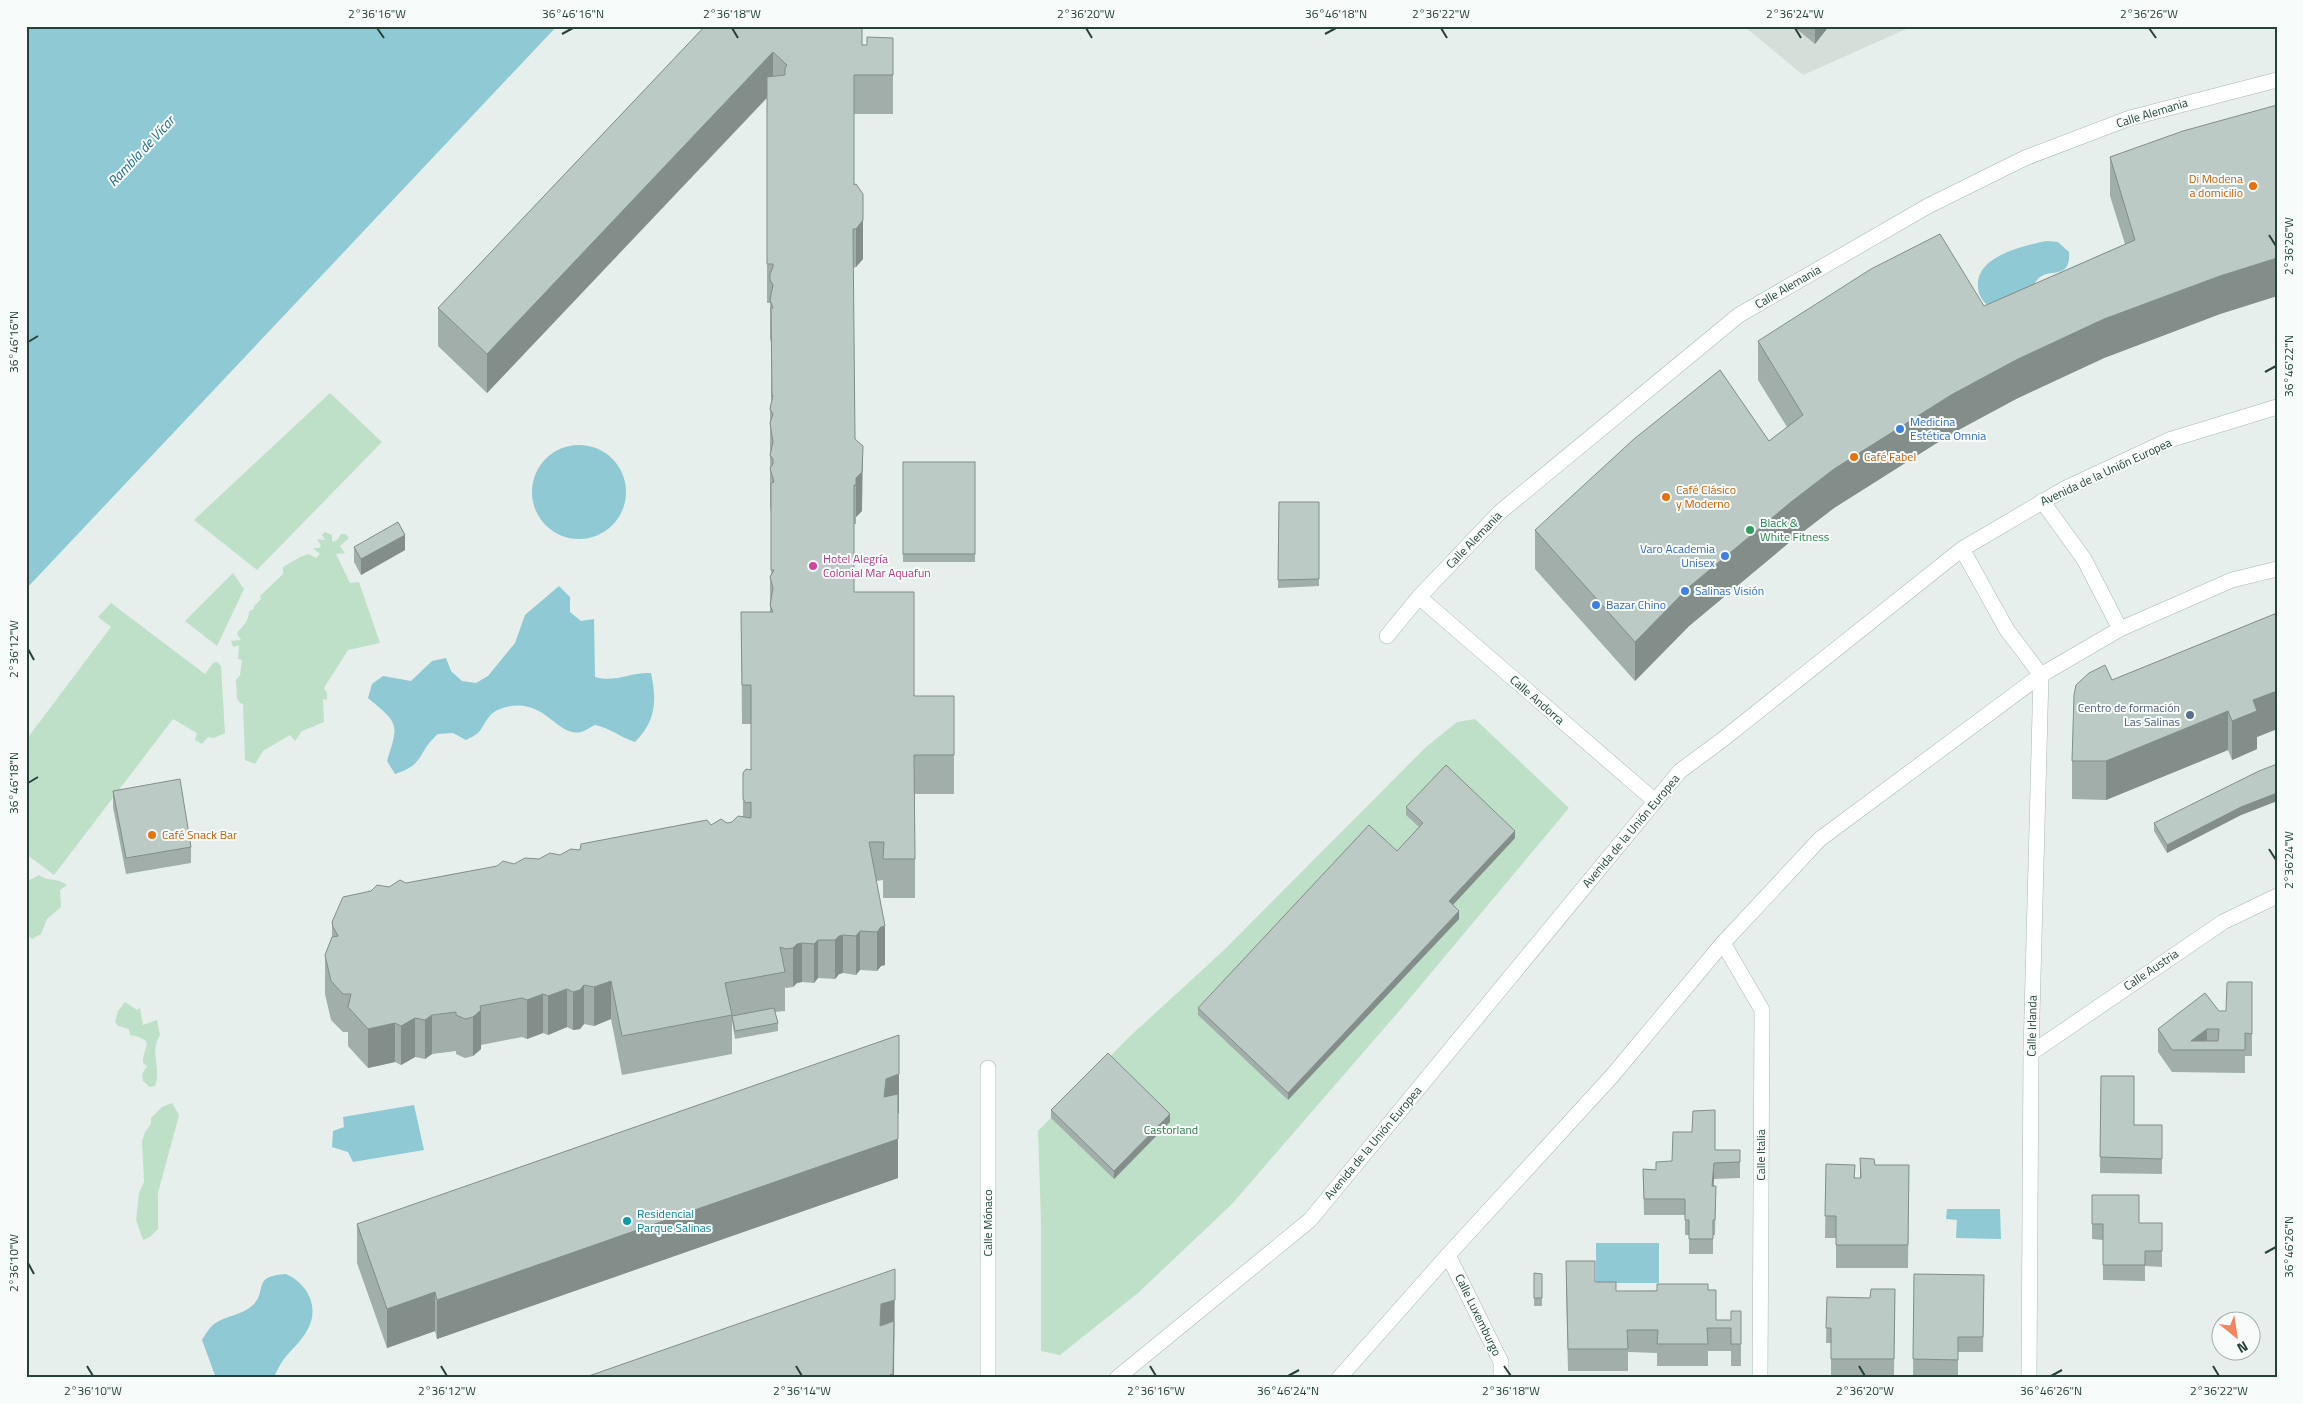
<svg xmlns="http://www.w3.org/2000/svg" width="2303" height="1404" font-family="'Titillium Web',sans-serif">
  <rect width="100%" height="100%" fill="#e6efeb"/>
  <polygon fill="#d4dfda" points="1744,26 1913,26 1803,75"/>
  <g fill="#bfe0c8">
    <polygon points="330,393 382,442 257,570 194,520"/>
    <path d="M 325,532 L 332,535 L 332,541 L 334,542 L 338,539 L 341,534 L 346,534 L 349,538 L 340,546 L 345,553 L 336,554 L 350,583 L 359,582 L 380,643 L 348,650 L 324,688 L 327,693 L 327,700 L 323,699 L 324,722 L 302,731 L 295,741 L 290,735 L 263,751 L 255,764 L 245,760 L 243,704 L 240,703 L 237,699 L 236,680 L 240,675 L 242,660 L 238,659 L 239,645 L 233,647 L 231,641 L 241,640 L 237,634 L 238,631 C 243,628 250,617 249,611 L 254,609 L 254,606 L 261,599 L 260,596 L 283,574 L 283,567 L 300,557 L 309,554 L 316,558 L 320,554 L 313,548 L 319,548 L 321,546 L 317,539 L 325,540 L 322,535 Z"/>
    <polygon points="233,573 244,589 217,646 185,621"/>
    <polygon points="111,603 205,674 213,663 217,662 221,666 225,733 214,738 208,737 202,744 195,740 197,733 173,719 54,875 26,854 26,740 111,627 98,617"/>
    <polygon points="1475,719 1569,808 1400,1010 1232,1204 1138,1293 1060,1355 1041,1351 1041,1222 1038,1131 1128,1038 1223,951 1426,747 1457,722"/>
    <path d="M 39,875 C 49,882 56,877 67,885 L 60,890 L 61,907 L 47,919 L 41,934 L 32,939 L 26,935 L 26,882 Z"/>
    <path d="M 125,1002 L 137,1010 L 140,1008 L 143,1025 L 157,1020 L 160,1035 C 149,1053 162,1068 155,1086 L 150,1087 L 143,1081 L 142,1074 L 147,1066 L 143,1063 C 142,1047 158,1040 130,1035 L 129,1029 L 118,1026 L 115,1022 L 118,1011 Z"/>
    <polygon points="172,1103 179,1115 158,1193 158,1229 150,1237 143,1240 136,1220 139,1193 144,1182 142,1141 145,1132 151,1124 151,1118 162,1107"/>
  </g>
  <g fill="#8ec9d4">
    <polygon points="26,26 557,26 26,589"/>
    <path d="M 2047,241 L 2058,242 L 2069,252 C 2071,282 2048,266 2037,280 C 2033,285 2031,293 2029,299 L 1994,310 C 1985,304 1978,297 1978,286 C 1976,256 2025,245 2047,241 Z"/>
    <circle cx="579" cy="492" r="47"/>
    <path d="M 559,586 L 570,597 L 570,612 L 581,621 L 594,619 L 595,677 C 616,683 629,672 651,673 C 657,701 656,721 635,742 C 620,737 610,728 595,725 C 591,727 585,731 581,732 C 556,738 544,693 500,709 C 488,713 486,723 479,732 C 476,735 470,738 466,740 L 453,733 L 438,734 C 417,752 426,764 395,774 L 387,761 C 399,723 399,724 368,698 L 372,684 L 383,676 L 411,681 L 432,661 L 446,658 L 451,671 L 462,681 L 476,683 L 488,676 L 515,643 L 525,615 Z"/>
    <polygon points="414,1105 424,1150 353,1162 348,1152 332,1147 333,1131 344,1127 343,1117"/>
    <polygon points="1947,1209 2000,1209 2001,1239 1956,1238 1957,1220 1946,1219"/>
    <rect x="1596" y="1243" width="63" height="40"/>
    <path d="M 286,1274 C 310,1285 321,1311 305,1334 C 293,1352 283,1354 274,1378 L 216,1378 L 202,1340 C 205,1335 209,1328 214,1324 C 225,1316 243,1315 253,1305 C 268,1290 251,1276 286,1274 Z"/>
  </g>
  <g fill="none" stroke-linecap="round" stroke-linejoin="round">
    <defs>
      <g id="minor">
        <polyline points="2042,501 2084,559 2120,629"/>
        <polyline points="1962,549 2007,630 2041,675 2031,1053 2029,1378"/>
        <polyline points="1419,597 1655,801"/>
        <polyline points="1387,636 1419,597 1500,512 1739,315 1928,206 2025,158 2130,118 2277,80"/>
        <polyline points="1723,943 1762,1010 1760,1378"/>
        <polyline points="2031,1053 2223,922 2277,896"/>
        <polyline points="988,1068 988,1378"/>
        <polyline points="1448,1255 1501,1362 1501,1378"/>
        <polyline points="1117,1378 1310,1220 1680,771 1722,740 1962,549 2066,488 2169,440 2277,407"/>
        <polyline points="1339,1378 1448,1255 1612,1076 1723,943 1820,839 2041,675 2120,629 2232,580 2277,569"/>
      </g>
    </defs>
    <use href="#minor" stroke="#a8b8b2" stroke-width="16"/>
    <use href="#minor" stroke="#fff" stroke-width="15"/>
  </g>
  <g fill="#a1aea9">
    <polygon points="705,26 862,26 862,45 867,45 893,38 893,114 854,114 854,185 863,259 856,267 853,268 855,439 862,511 856,517 856,524 854,524 854,592 914,696 954,696 954,794 915,794 915,898 883,898 883,880 876,881 885,965 881,966 877,971 860,970 856,975 843,973 839,974 835,979 818,978 814,983 802,982 797,983 793,987 786,988 785,987 785,1011 775,1012 778,1023 778,1031 735,1039 732,1021 732,1054 622,1075 611,1019 594,1026 584,1024 580,1029 573,1030 567,1027 548,1035 543,1033 527,1039 522,1037 481,1045 481,1049 473,1056 465,1058 456,1054 456,1051 432,1054 425,1059 415,1057 401,1065 395,1062 368,1068 348,1046 348,1032 343,1032 331,1020 325,994 325,955 332,937 332,922 389,887 406,883 514,864 711,825 727,823 732,822 743,817 743,773 751,770 751,724 742,724 741,612 770,612 770,577 771,574 771,513 770,507 770,409 771,403 771,342 770,339 770,303 767,303 767,98 487,393 438,346 438,308"/>
    <polygon points="1793,26 1829,26 1815,44"/>
    <polygon points="2277,105 2277,296 2220,314 2104,358 2016,399 1951,434 1834,508 1791,541 1689,626 1635,681 1535,569 1535,530 1769,441 1787,427 1758,380 1758,341 1984,306 2125,244 2110,196 2110,157"/>
    <rect x="903" y="462" width="72" height="100"/>
    <polygon points="1279,502 1319,502 1319,586 1278,588"/>
    <polygon points="354,547 405,550 361,575 354,562"/>
    <polygon points="2277,613 2277,729 2257,737 2257,749 2232,760 2228,750 2106,800 2072,799 2072,761 2112,680"/>
    <polygon points="2277,764 2277,801 2241,815 2167,853 2154,831 2154,823"/>
    <polygon points="113,791 191,847 191,863 126,874 113,807"/>
    <polygon points="1406,807 1515,838 1453,905 1459,919 1288,1100 1198,1015 1198,1008 1397,851 1419,827 1406,815"/>
    <polygon points="2252,982 2252,1056 2245,1056 2245,1073 2172,1072 2158,1052 2158,1029 2219,1011 2226,1011"/>
    <polygon points="2101,1076 2134,1125 2162,1125 2162,1174 2100,1173"/>
    <polygon points="1051,1110 1170,1122 1114,1179 1051,1118"/>
    <polygon points="898,1113 898,1178 437,1339 435,1331 387,1348 357,1263 357,1224 899,1113"/>
    <polygon points="1715,1150 1740,1150 1740,1178 1714,1179 1714,1186 1716,1186 1715,1235 1713,1235 1713,1254 1689,1254 1689,1235 1685,1235 1685,1215 1644,1215 1643,1169 1656,1170 1672,1161"/>
    <polygon points="1860,1158 1875,1165 1909,1165 1908,1268 1836,1268 1836,1238 1825,1238 1826,1164 1855,1178 1860,1178"/>
    <polygon points="2092,1195 2139,1223 2162,1223 2162,1267 2145,1266 2145,1281 2103,1280 2103,1240 2092,1239"/>
    <polygon points="1534,1273 1542,1274 1542,1306 1534,1306"/>
    <polygon points="1914,1274 1984,1275 1983,1352 1958,1352 1958,1375 1913,1375"/>
    <polygon points="1595,1282 1616,1291 1708,1290 1716,1320 1731,1320 1741,1311 1741,1366 1731,1366 1731,1351 1708,1351 1708,1366 1657,1366 1657,1353 1628,1352 1628,1371 1568,1371 1566,1284"/>
    <polygon points="1895,1289 1894,1375 1831,1375 1831,1343 1826,1343 1827,1297 1870,1298"/>
  </g>
  <g fill="#838d89">
    <polygon points="1815,26 1829,26 1815,44"/>
    <polygon points="773,52 773,91 487,393 487,354"/>
    <polygon points="863,194 863,259 856,267 856,229"/>
    <polygon points="2277,258 2277,296 2220,314 2104,358 2016,399 1951,434 1834,508 1791,541 1689,626 1635,681 1635,642 1689,587 1791,502 1834,469 1951,395 2016,360 2104,319 2220,276"/>
    <polygon points="863,446 862,511 856,517 856,478"/>
    <polygon points="405,535 405,550 361,575 361,559"/>
    <polygon points="2277,691 2277,729 2257,737 2257,749 2232,760 2232,721 2253,700"/>
    <polygon points="2228,711 2228,750 2106,800 2106,761"/>
    <polygon points="2277,793 2277,801 2241,815 2167,853 2167,845 2241,807"/>
    <polygon points="1515,831 1515,838 1449,909 1449,901"/>
    <polygon points="1459,911 1459,919 1288,1100 1288,1093"/>
    <polygon points="885,926 885,965 881,966 877,971 877,932 881,927"/>
    <polygon points="860,931 860,970 856,975 856,936"/>
    <polygon points="843,935 843,973 839,974 835,979 835,940 839,936"/>
    <polygon points="818,940 818,978 814,983 814,944"/>
    <polygon points="802,943 802,982 797,983 793,987 793,948 797,944"/>
    <polygon points="611,981 611,1019 594,1026 594,987"/>
    <polygon points="584,985 584,1024 580,1029 573,1030 573,992"/>
    <polygon points="567,989 567,1027 548,1035 548,996"/>
    <polygon points="543,994 543,1033 527,1039 527,1000"/>
    <polygon points="481,1010 481,1049 473,1056 473,1017"/>
    <polygon points="432,1015 432,1054 425,1059 425,1020"/>
    <polygon points="415,1018 415,1057 401,1065 401,1026"/>
    <polygon points="395,1023 395,1062 368,1068 368,1029"/>
    <polygon points="2207,1029 2207,1050 2191,1041"/>
    <polygon points="899,1035 899,1113 898,1113 898,1178 437,1339 437,1300 884,1097 886,1079"/>
    <polygon points="1170,1114 1170,1122 1114,1179 1114,1171"/>
    <polygon points="1714,1163 1714,1179 1712,1201 1712,1186"/>
    <polygon points="895,1269 894,1378 881,1378 880,1326 881,1304"/>
    <polygon points="435,1292 435,1331 387,1348 387,1309"/>
  </g>
  <g fill="#bbcac4" stroke="#838d89" fill-rule="evenodd">
    <polygon points="705,26 862,26 862,45 867,45 867,37 893,38 893,75 854,75 854,185 856,184 863,194 863,220 856,229 853,229 855,439 863,446 862,472 856,478 856,485 854,485 854,592 914,592 914,696 954,696 954,755 914,755 915,859 883,859 884,842 869,842 885,926 881,927 877,932 860,931 856,936 843,935 839,936 835,940 818,940 814,944 802,943 797,944 793,948 786,949 780,947 785,972 725,983 732,1015 622,1036 611,981 594,987 584,985 580,990 573,992 567,989 548,996 543,994 527,1000 522,998 480,1006 481,1010 473,1017 465,1019 456,1015 456,1012 432,1015 425,1020 415,1018 401,1026 395,1023 368,1029 348,1007 351,994 343,994 331,981 325,955 332,937 338,936 333,927 332,922 343,897 371,891 377,885 389,887 400,880 406,883 497,866 503,861 514,864 525,858 539,859 550,853 560,855 571,849 580,850 581,844 707,820 711,825 721,819 727,823 732,822 738,816 751,818 751,802 746,803 743,799 743,773 746,769 751,770 751,685 742,685 741,612 773,612 770,605 773,588 770,577 774,570 771,570 771,483 774,482 770,468 773,464 773,459 770,455 773,442 770,423 773,414 770,409 773,395 772,396 771,308 773,308 770,300 773,285 770,280 770,274 773,267 773,264 767,264 767,77 785,75 785,68 787,65 773,52 487,354 438,308"/>
    <polygon points="2277,105 2277,258 2220,276 2104,319 2016,360 1951,395 1834,469 1791,502 1689,587 1635,642 1535,530 1634,439 1720,370 1769,441 1803,415 1758,341 1871,269 1940,234 1984,306 2135,240 2110,157 2183,131"/>
    <rect x="903" y="462" width="72" height="92"/>
    <polygon points="1279,502 1319,502 1319,579 1278,580"/>
    <polygon points="398,522 405,535 361,559 354,547"/>
    <polygon points="2277,613 2277,691 2253,700 2257,711 2232,721 2228,711 2106,761 2072,761 2074,695 2076,685 2089,673 2105,665 2112,680"/>
    <polygon points="2277,764 2277,793 2241,807 2167,845 2154,823 2259,771"/>
    <polygon points="1446,765 1515,831 1449,901 1459,911 1288,1093 1198,1008 1369,825 1397,851 1423,823 1406,807"/>
    <polygon points="180,779 191,847 126,858 113,791"/>
    <path d="M 2228,982 L 2252,982 L 2252,1034 L 2245,1033 L 2245,1050 L 2172,1050 L 2158,1029 L 2205,993 L 2219,1011 L 2226,1011 L 2227,983 ZM 2207,1029 L 2219,1029 L 2218,1041 L 2191,1041 Z"/>
    <polygon points="774,1008 778,1023 735,1031 732,1016"/>
    <polygon points="899,1035 899,1074 886,1079 884,1097 898,1094 898,1139 437,1300 435,1292 387,1309 357,1224"/>
    <polygon points="1108,1053 1170,1114 1114,1171 1051,1110"/>
    <polygon points="2101,1076 2134,1076 2134,1125 2162,1125 2162,1159 2100,1157"/>
    <polygon points="1715,1110 1715,1150 1740,1150 1740,1162 1714,1163 1712,1186 1716,1186 1715,1220 1713,1220 1713,1239 1689,1239 1689,1220 1685,1220 1685,1199 1644,1199 1643,1169 1656,1170 1656,1162 1672,1161 1673,1132 1692,1132 1693,1111"/>
    <polygon points="1860,1158 1874,1159 1875,1165 1909,1165 1908,1245 1836,1245 1836,1216 1825,1216 1826,1164 1855,1165 1854,1178 1861,1178"/>
    <polygon points="2092,1195 2139,1195 2139,1223 2162,1223 2162,1251 2145,1251 2145,1265 2103,1265 2103,1224 2092,1224"/>
    <polygon points="1566,1261 1595,1261 1595,1282 1616,1282 1616,1291 1657,1291 1657,1284 1708,1284 1708,1290 1716,1290 1716,1320 1731,1320 1731,1311 1741,1311 1741,1344 1731,1344 1731,1328 1707,1328 1708,1344 1657,1344 1658,1330 1627,1330 1628,1349 1568,1349"/>
    <polygon points="895,1269 895,1300 881,1304 880,1326 894,1321 893,1374 881,1378 583,1378"/>
    <polygon points="1534,1273 1542,1274 1542,1298 1534,1298"/>
    <polygon points="1914,1274 1984,1275 1983,1337 1958,1337 1958,1360 1913,1359"/>
    <polygon points="1871,1289 1895,1289 1894,1359 1831,1359 1831,1328 1826,1328 1827,1297 1870,1298"/>
  </g>
  <path fill="none" stroke="#24423a" stroke-width="2" d="M 377,28 L 384,38M 732,28 L 738,38M 1086,28 L 1092,38M 1441,28 L 1447,38M 1795,28 L 1801,38M 2149,28 L 2156,38M 562,34 L 573,28M 1325,34 L 1336,28M 2269,235 L 2276,246M 28,342 L 38,336M 2265,372 L 2276,366M 28,649 L 34,660M 28,783 L 38,777M 2269,849 L 2276,860M 2265,1253 L 2276,1247M 28,1263 L 34,1274M 87,1366 L 93,1376M 441,1366 L 447,1376M 796,1366 L 802,1376M 1150,1366 L 1156,1376M 1504,1366 L 1511,1376M 1859,1366 L 1865,1376M 2213,1366 L 2219,1376M 1288,1376 L 1299,1370M 2051,1376 L 2062,1370"/>
  <g fill="#e8710a" stroke="#f7fbf9" stroke-width="2">
    <circle cx="2253" cy="186" r="5"/>
    <circle cx="1854" cy="457" r="5"/>
    <circle cx="1666" cy="497" r="5"/>
    <circle cx="152" cy="835" r="5"/>
  </g>
  <g fill="#3f7fe0" stroke="#f7fbf9" stroke-width="2">
    <circle cx="1900" cy="429" r="5"/>
    <circle cx="1725" cy="556" r="5"/>
    <circle cx="1685" cy="591" r="5"/>
    <circle cx="1596" cy="605" r="5"/>
  </g>
  <circle fill="#2e9e5b" stroke="#f7fbf9" stroke-width="2" cx="1750" cy="530" r="5"/>
  <circle fill="#d1479c" stroke="#f7fbf9" stroke-width="2" cx="813" cy="566" r="5"/>
  <circle fill="#5c6f8a" stroke="#f7fbf9" stroke-width="2" cx="2190" cy="715" r="5"/>
  <circle fill="#0f9aa8" stroke="#f7fbf9" stroke-width="2" cx="627" cy="1221" r="5"/>
  <g text-anchor="middle" stroke-width="4" stroke-linejoin="round" paint-order="stroke">
    <g font-size="12" fill="#24423a" stroke="#f7fbf9">
      <text transform="translate(2152 113) rotate(-17)" y="4">Calle Alemania</text>
      <text transform="translate(1788 287) rotate(-30)" y="4">Calle Alemania</text>
      <text transform="translate(2106 472) rotate(-25)" y="4">Avenida de la Unión Europea</text>
      <text transform="translate(1474 540) rotate(-46)" y="4">Calle Alemania</text>
      <text transform="translate(1537 700) rotate(41)" y="4">Calle Andorra</text>
      <text transform="translate(1631 831) rotate(-50)" y="4">Avenida de la Unión Europea</text>
      <text transform="translate(2151 970) rotate(-34)" y="4">Calle Austria</text>
      <text transform="translate(2032 1026) rotate(-89)" y="4">Calle Irlanda</text>
      <text transform="translate(1373 1143) rotate(-50)" y="4">Avenida de la Unión Europea</text>
      <text transform="translate(1761 1155) rotate(-90)" y="4">Calle Italia</text>
      <text transform="translate(988 1223) rotate(-90)" y="4">Calle Mónaco</text>
      <text transform="translate(1478 1315) rotate(64)" y="4">Calle Luxemburgo</text>
    </g>
    <g font-size="12" fill="#c56008" stroke="#f7fbf9" text-anchor="start">
      <text x="2243" y="183" text-anchor="end">Di Modena<tspan x="2243" dy="14">a domicilio</tspan></text>
      <text x="1864" y="461">Café Fabel</text>
      <text x="1676" y="494">Café Clásico<tspan x="1676" dy="14">y Moderno</tspan></text>
      <text x="162" y="839">Café Snack Bar</text>
    </g>
    <g font-size="12" fill="#366cbe" stroke="#f7fbf9" text-anchor="start">
      <text x="1910" y="426">Medicina<tspan x="1910" dy="14">Estética Omnia</tspan></text>
      <text x="1715" y="553" text-anchor="end">Varo Academia<tspan x="1715" dy="14">Unisex</tspan></text>
      <text x="1695" y="595">Salinas Visión</text>
      <text x="1606" y="609">Bazar Chino</text>
    </g>
    <g font-size="12" fill="#27864d" stroke="#f7fbf9" text-anchor="start">
      <text x="1760" y="527">Black &amp;<tspan x="1760" dy="14">White Fitness</tspan></text>
    </g>
    <g font-size="12" fill="#b23c85" stroke="#f7fbf9" text-anchor="start">
      <text x="823" y="563">Hotel Alegría<tspan x="823" dy="14">Colonial Mar Aquafun</tspan></text>
    </g>
    <g font-size="12" fill="#4e5e75" stroke="#f7fbf9" text-anchor="end">
      <text x="2180" y="712">Centro de formación<tspan x="2180" dy="14">Las Salinas</tspan></text>
    </g>
    <g font-size="12" fill="#2d7a4b" stroke="#f7fbf9">
      <text x="1171" y="1134">Castorland</text>
    </g>
    <g font-size="12" fill="#0d838f" stroke="#f7fbf9" text-anchor="start">
      <text x="637" y="1218">Residencial<tspan x="637" dy="14">Parque Salinas</tspan></text>
    </g>
    <g font-size="14" font-style="italic" fill="#1c6f80" stroke="#f7fbf9">
      <text transform="translate(141 151) rotate(-47)" y="5">Rambla de Vícar</text>
    </g>
  </g>
  <rect width="2303" height="1404" fill="none" stroke="#f7fbf9" stroke-width="55"/>
  <g transform="translate(2236 1336) rotate(150)"><circle r="24" fill="#f7fbf9" stroke="#a3b1ad"/>
  <path d="M0-4L9 19L0 12L-9 19Z" fill="#f4845f"/>
  <text y="-8" font-size="14" font-weight="bold" text-anchor="middle" fill="#24423a">N</text>
  </g>
  <rect x="28" y="28" width="2248" height="1348" fill="none" stroke="#24423a" stroke-width="2"/>
  <g font-size="12" text-anchor="middle" fill="#24423a">
    <text x="377" y="18">2°36'16"W</text>
    <text x="573" y="18">36°46'16"N</text>
    <text x="732" y="18">2°36'18"W</text>
    <text x="1086" y="18">2°36'20"W</text>
    <text x="1336" y="18">36°46'18"N</text>
    <text x="1441" y="18">2°36'22"W</text>
    <text x="1795" y="18">2°36'24"W</text>
    <text x="2149" y="18">2°36'26"W</text>
    <text transform="translate(2289 246) rotate(-90)" y="4">2°36'26"W</text>
    <text transform="translate(14 342) rotate(-90)" y="4">36°46'16"N</text>
    <text transform="translate(2289 366) rotate(-90)" y="4">36°46'22"N</text>
    <text transform="translate(14 649) rotate(-90)" y="4">2°36'12"W</text>
    <text transform="translate(14 783) rotate(-90)" y="4">36°46'18"N</text>
    <text transform="translate(2289 860) rotate(-90)" y="4">2°36'24"W</text>
    <text transform="translate(2289 1247) rotate(-90)" y="4">36°46'26"N</text>
    <text transform="translate(14 1263) rotate(-90)" y="4">2°36'10"W</text>
    <text x="93" y="1395">2°36'10"W</text>
    <text x="447" y="1395">2°36'12"W</text>
    <text x="802" y="1395">2°36'14"W</text>
    <text x="1156" y="1395">2°36'16"W</text>
    <text x="1288" y="1395">36°46'24"N</text>
    <text x="1511" y="1395">2°36'18"W</text>
    <text x="1865" y="1395">2°36'20"W</text>
    <text x="2051" y="1395">36°46'26"N</text>
    <text x="2219" y="1395">2°36'22"W</text>
  </g>
</svg>
